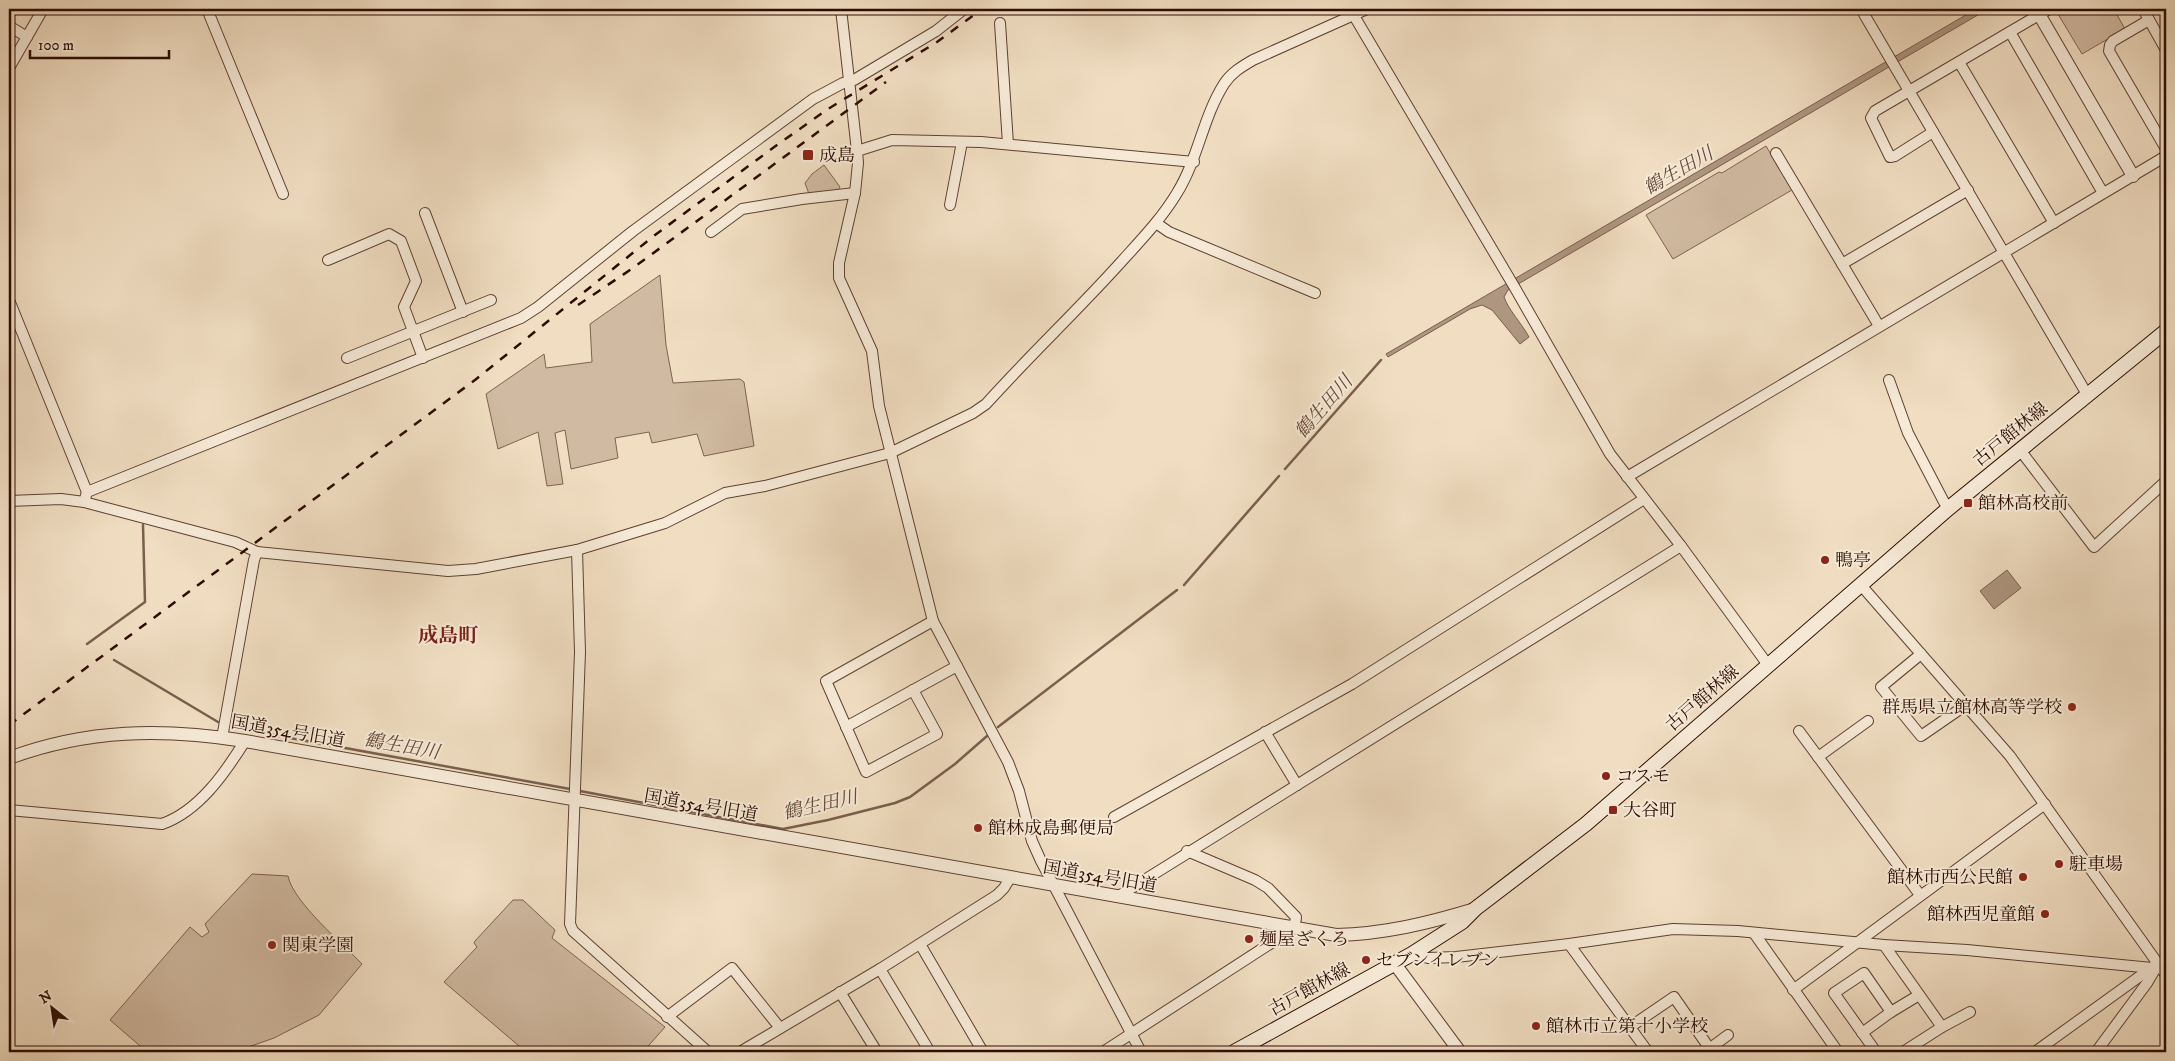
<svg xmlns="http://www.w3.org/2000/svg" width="2175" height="1061" font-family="'IM FELL DW Pica','Noto Serif JP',serif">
  <rect width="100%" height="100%" fill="#f1dec2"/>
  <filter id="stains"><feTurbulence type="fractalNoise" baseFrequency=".004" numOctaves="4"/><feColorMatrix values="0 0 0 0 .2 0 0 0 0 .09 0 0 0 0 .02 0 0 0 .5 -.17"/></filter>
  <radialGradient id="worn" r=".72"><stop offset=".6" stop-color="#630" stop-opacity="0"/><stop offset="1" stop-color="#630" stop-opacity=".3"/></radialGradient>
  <g fill="#d0baa1" stroke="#7e6252">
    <polygon points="2059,9 2123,9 2116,13 2125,29 2082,54 2058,14"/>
    <polygon points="1766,146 1792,190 1673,259 1646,215 1719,172 1722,173"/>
    <polygon points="824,165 840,187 838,190 809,194 805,183 812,174"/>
    <polygon points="660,275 666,345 673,383 740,379 744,382 754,446 704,456 697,434 652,443 649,432 615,438 618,458 571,469 565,430 555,433 563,484 547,486 538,432 498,449 486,394 544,354 546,368 592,362 590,324"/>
    <path d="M 252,874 L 288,876 C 293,902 343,944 362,964 L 319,1015 L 274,1038 L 234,1052 L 147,1052 L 110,1020 L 190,927 L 202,937 L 209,932 L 205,924 Z"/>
    <polygon points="513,900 523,900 555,930 552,938 665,1027 643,1052 526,1052 444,982 477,947 474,943 475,941"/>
  </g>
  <g fill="#ae9681" stroke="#7a5e4e">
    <path d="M 1976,9 L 1988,9 L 1508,290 L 1504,297 C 1508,309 1522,324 1529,337 L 1520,344 L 1492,310 L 1482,305 L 1470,309 L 1388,357 L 1386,354 Z"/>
    <polygon points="2007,570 2021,588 1994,609 1980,591"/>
  </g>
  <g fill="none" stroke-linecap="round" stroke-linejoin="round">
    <g stroke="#7a5e4e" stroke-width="2.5">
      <polyline points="1285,469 1381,360"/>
      <polyline points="1184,585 1279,476"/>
      <polyline points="87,644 145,602 143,525"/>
      <polyline points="114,660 218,722"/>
      <polyline points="230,727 570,789"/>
      <polyline points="998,727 1177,590"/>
      <polyline points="580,791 783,829 828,820 895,803 910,797 955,764 987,736"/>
    </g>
    <defs>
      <g id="minor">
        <polyline points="207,9 283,194"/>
        <polyline points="841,9 857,151"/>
        <polyline points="1350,9 1515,288 1610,454 1681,546 1768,665"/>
        <polyline points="1861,9 2088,396"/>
        <polyline points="2143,9 2166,50"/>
        <polyline points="2149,20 2113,41 2110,45 2109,51 2166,149"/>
        <polyline points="1000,23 1008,144"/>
        <polyline points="9,26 27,37"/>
        <polyline points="2010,32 2103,193"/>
        <polyline points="1959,62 2054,223"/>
        <polyline points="9,68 43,9"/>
        <polyline points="1933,132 1895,156 1890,157 1871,118 1875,111 2049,9"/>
        <polyline points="1776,153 1879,326"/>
        <polyline points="950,205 962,142"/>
        <polyline points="425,213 463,312"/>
        <polyline points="1156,223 1169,232 1315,293"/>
        <polyline points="711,232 742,209 802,199 855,193"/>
        <polyline points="328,260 389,234 401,241 416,281 404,307 423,358"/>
        <polyline points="1842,264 1968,190"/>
        <polyline points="9,300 87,492"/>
        <polyline points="347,358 491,300"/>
        <polyline points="1889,380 1908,433 1944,502 1949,508"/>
        <polyline points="2020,450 2094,547 2166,481"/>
        <polyline points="1627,477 2166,156"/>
        <path d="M 9,501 L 61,499 L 84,502 L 235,542 L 257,552 L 448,571 L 476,569 L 577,550 L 665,523 L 725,493 L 765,486 L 890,453 L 973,413 L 986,404 C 1030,355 1078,310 1122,261 C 1142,239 1162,218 1177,193 C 1198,159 1203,117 1224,84 C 1231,73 1241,67 1253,60 L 1367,9"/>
        <polyline points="84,502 87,492 521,318 538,307 633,231 813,99 843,83 854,80 936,31 964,9"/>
        <polyline points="577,550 580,652 570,924 573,931 708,1052"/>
        <polyline points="1860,584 2010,756 2166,975"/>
        <polyline points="1921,654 1881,687 1921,736 1966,705"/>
        <polyline points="913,690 937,734 866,772 826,681 933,621"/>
        <polyline points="846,727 957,666"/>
        <polyline points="1799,731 1920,895"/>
        <polyline points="1265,732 1297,785"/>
        <polyline points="222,738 254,560 257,552"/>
        <polyline points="1818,757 1868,721"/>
        <path d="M 9,810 L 162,824 C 199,811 225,773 245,741"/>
        <polyline points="1114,817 1352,684 1644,499"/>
        <polyline points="1117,897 1681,546"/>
        <polyline points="1754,933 1838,1052"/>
        <polyline points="920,944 983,1052"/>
        <polyline points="1569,944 1648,1052"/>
        <polyline points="1884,945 1942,1027"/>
        <polyline points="1412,954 1428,958 1456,957 1569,944 1673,929 1738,931 1884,945 1967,950 2152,968"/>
        <polyline points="880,969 930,1052"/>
        <polyline points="1793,990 2045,804"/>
        <polyline points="840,992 877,1052"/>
        <polyline points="667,1017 732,968 780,1028"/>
        <polyline points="1630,1027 1674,997 1712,1052"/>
        <polyline points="1862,1033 1891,1012"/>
        <polyline points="740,1052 880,969 997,895 1004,888 1010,878"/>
        <path d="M 1103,1052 L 1285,934 C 1291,929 1296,925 1296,917 L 1268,888 L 1255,880 L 1187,851"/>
        <polyline points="1141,1052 1041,861 1032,841 1019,791 1008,762 933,621 879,406 872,351 839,278 839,263 855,193 858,163 857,151 892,140 981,142 1194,162"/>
        <polyline points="1705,1052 1728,1035"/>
        <polyline points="1876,1052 1834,993 1864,973 1891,1012 1919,995"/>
        <polyline points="1903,1052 1942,1027 1970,1012"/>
        <polyline points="2035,1052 2154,966"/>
        <polyline points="2096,1052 2147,983 2157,966"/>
      </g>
      <g id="tertiary">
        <polyline points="2036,9 2133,176"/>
        <path d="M 9,758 C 88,729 162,728 245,741 L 1336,935 C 1384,934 1429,923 1475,909"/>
        <polyline points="1395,964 1460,1052"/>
      </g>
      <polyline id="secondary" points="1234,1052 1412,954 1462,922 1475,909 1586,824 1949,508 2166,331"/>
    </defs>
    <use href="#minor" stroke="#5e4032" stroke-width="12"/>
    <use href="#tertiary" stroke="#5e4032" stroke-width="14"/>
    <use href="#secondary" stroke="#2d0b02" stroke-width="16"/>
    <use href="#minor" stroke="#f6ead7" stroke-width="10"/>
    <use href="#tertiary" stroke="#f6ead7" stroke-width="12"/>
    <use href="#secondary" stroke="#f6ead7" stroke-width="14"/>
    <g stroke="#2d0b02" stroke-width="2.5" stroke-dasharray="9 9" stroke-linecap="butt">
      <polyline points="578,305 633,268 886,82"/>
      <polyline points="9,725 475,380 655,235 777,145 828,109 937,42 982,9"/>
    </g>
  </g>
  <g fill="#8f2418" stroke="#f6ead7" stroke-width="2">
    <rect x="802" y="149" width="12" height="12" rx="2.5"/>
    <rect x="1963" y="498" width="10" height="10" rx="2.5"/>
    <circle cx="1825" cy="560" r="5"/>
    <circle cx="2072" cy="707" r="5"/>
    <circle cx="1606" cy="776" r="5"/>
    <rect x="1608" y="805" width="10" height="10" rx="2.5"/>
    <circle cx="978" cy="828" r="5"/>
    <circle cx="2059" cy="864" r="5"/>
    <circle cx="2023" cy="877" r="5"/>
    <circle cx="2045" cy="914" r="5"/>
    <circle cx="1249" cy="939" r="5"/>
    <circle cx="272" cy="945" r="5"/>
    <circle cx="1366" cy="960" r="5"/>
    <circle cx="1536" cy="1026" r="5"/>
  </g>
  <g text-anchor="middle" stroke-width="4" stroke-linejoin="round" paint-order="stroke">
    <g font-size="18" fill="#2d0b02" stroke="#f6ead7" text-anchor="start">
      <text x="819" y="161">成島</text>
      <text x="1978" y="509">館林高校前</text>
      <text x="1835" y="566">鴨亭</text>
      <text x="2062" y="713" text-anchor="end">群馬県立館林高等学校</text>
      <text x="1616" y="782">コスモ</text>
      <text x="1623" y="816">大谷町</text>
      <text x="988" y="834">館林成島郵便局</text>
      <text x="2069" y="870">駐車場</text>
      <text x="2013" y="883" text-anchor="end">館林市西公民館</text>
      <text x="2035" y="920" text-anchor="end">館林西児童館</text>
      <text x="1259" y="945">麺屋ざくろ</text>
      <text x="282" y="951">関東学園</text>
      <text x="1376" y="966">セブンイレブン</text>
      <text x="1546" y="1032">館林市立第十小学校</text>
    </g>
    <g font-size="18" fill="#2d0b02" stroke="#f6ead7">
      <text transform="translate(2010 434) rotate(-39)" y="6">古戸館林線</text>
      <text transform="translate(1702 698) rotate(-41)" y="6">古戸館林線</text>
      <text transform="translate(288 731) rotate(10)" y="6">国道354号旧道</text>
      <text transform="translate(701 805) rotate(10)" y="6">国道354号旧道</text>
      <text transform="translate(1100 876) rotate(10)" y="6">国道354号旧道</text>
      <text transform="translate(1309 989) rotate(-29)" y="6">古戸館林線</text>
    </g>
    <g font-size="19" font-style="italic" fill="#674a3b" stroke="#f6ead7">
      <text transform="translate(1678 170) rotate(-30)" y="7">鶴生田川</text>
      <text transform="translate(1323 406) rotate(-49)" y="7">鶴生田川</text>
      <text transform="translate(402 745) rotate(10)" y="7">鶴生田川</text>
      <text transform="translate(820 804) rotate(-13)" y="7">鶴生田川</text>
    </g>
    <g font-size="20" font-weight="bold" fill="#7a1f14" stroke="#f6ead7">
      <text x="448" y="642">成島町</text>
    </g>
  </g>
  <rect width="2175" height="1061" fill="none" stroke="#f1dec2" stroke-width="30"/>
  <rect x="10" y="10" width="2155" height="1041" fill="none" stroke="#2d0b02" stroke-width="2.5"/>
  <rect x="15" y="15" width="2145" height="1031" fill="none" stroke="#2d0b02"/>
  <g transform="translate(52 1008) rotate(330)" stroke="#f6ead7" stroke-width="4" paint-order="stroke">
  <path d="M0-4L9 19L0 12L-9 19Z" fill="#2d0b02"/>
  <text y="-8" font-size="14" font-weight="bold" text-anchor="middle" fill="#2d0b02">N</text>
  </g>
  <path d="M30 50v8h139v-8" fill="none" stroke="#2d0b02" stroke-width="2.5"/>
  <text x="38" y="50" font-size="15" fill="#2d0b02" stroke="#f6ead7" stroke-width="4" paint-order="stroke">100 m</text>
  <rect width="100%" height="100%" filter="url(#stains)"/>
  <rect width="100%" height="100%" fill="url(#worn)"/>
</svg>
